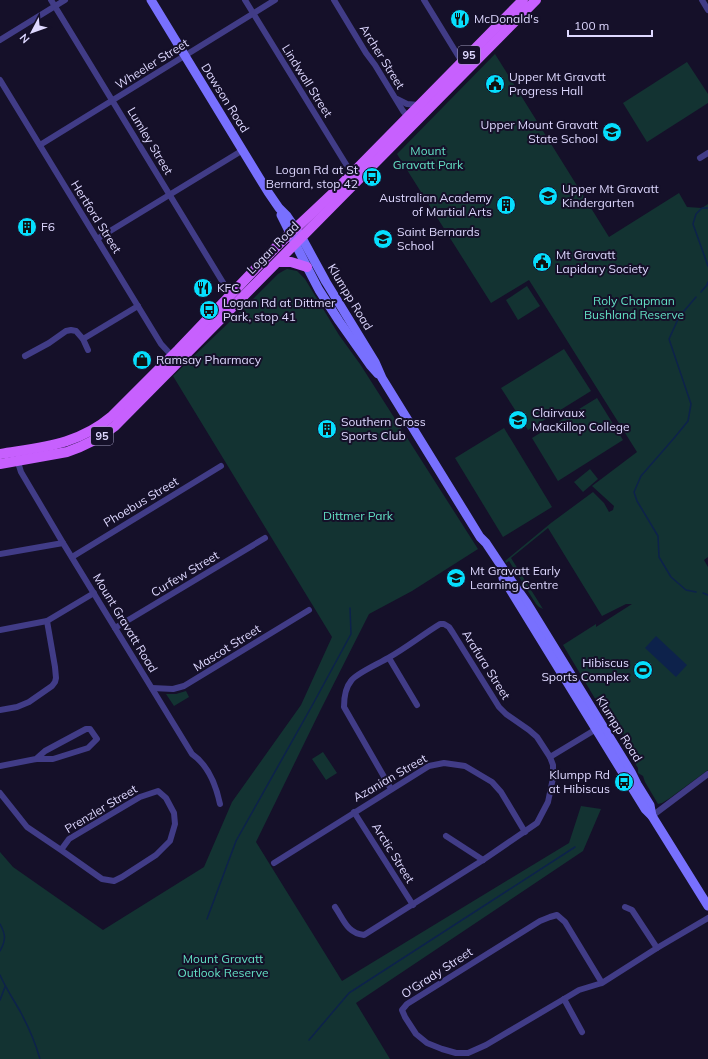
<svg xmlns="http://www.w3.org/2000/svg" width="708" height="1059" font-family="Mulish,sans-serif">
  <rect width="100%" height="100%" fill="#151029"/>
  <g fill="#133332">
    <polygon points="495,54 609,237 679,193 687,207 702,208 708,204 708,557 704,560 708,567 708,770 670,798 662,803 658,804 645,782 643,776 638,773 638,768 636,765 636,763 634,762 634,758 631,756 631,751 628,750 627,747 623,745 624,738 619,729 603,712 563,645 596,624 596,627 632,604 626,604 602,616 548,528 511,558 543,609 539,607 536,604 509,561 506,563 505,561 551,523 593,492 604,503 609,512 613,510 614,506 592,486 637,452 529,280 491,303 397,154"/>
    <polygon points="687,62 708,94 708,103 647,142 623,103"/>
    <polygon points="287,269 297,271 305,279 339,335 360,364 478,549 412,591 369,614 320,711 256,842 342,981 569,843 581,806 601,809 583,851 356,1003 390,1059 0,1059 0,852 13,867 103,930 204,867 232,802 301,705 332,637 173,376 245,307 278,274 283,271"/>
    <polygon points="527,286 540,306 518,320 506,300"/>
    <polygon points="564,349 591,391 528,430 501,388"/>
    <polygon points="597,398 623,440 558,481 532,438"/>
    <polygon points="504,428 552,507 503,537 455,458"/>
    <polygon points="590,469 598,479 583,492 574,482"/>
    <polygon points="186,691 189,697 174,706 166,694 176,694"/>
    <polygon points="323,752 337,773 326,780 312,759"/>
  </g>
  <polygon fill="#0d224b" points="656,636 687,665 676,677 645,648"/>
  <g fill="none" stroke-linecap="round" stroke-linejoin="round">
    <g stroke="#0d224b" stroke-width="1.5">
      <polyline points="708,208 702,208 696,214 693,224 708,266"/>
      <polyline points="701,292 707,285 708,282"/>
      <polyline points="696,592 686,590 671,577 659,557 658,536 637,501 634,492 641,476 675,437 688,421 691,404 669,339 679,317 696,297"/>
      <polyline points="703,593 708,595"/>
      <polyline points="207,919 236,841 313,704 351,634 350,608"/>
      <path d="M 0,924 C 6,935 6,940 0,951"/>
      <path d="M 0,975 C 6,989 14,1000 21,1013 C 28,1026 36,1045 40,1059"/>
      <polyline points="0,1000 5,987"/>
      <polyline points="309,1040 349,993 575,847"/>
    </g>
    <g stroke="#413c87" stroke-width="6">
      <polyline points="51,0 230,294"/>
      <polyline points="245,0 352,174"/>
      <polyline points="334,0 366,53 375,65 403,111 409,118"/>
      <polyline points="424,0 462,62"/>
      <polyline points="702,0 708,10"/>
      <polyline points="0,40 65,0"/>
      <polyline points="0,80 161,344 174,358"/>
      <polyline points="397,99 407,104 419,105"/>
      <polyline points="40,145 275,0"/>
      <polyline points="700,158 708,153"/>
      <polyline points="97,239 243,150"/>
      <polyline points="83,339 138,306"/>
      <polyline points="25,356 49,343 66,331 71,330 76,331 83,339 88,350"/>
      <path d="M 17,459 L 21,472 L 63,543 L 192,754 C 208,765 216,785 220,804"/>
      <polyline points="0,554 63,543"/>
      <polyline points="72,557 221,466"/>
      <polyline points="115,628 265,538"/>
      <polyline points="0,630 47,621 94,593"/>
      <polyline points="389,658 417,705"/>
      <polyline points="152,688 173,689 184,686 309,610"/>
      <polyline points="0,710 17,707 29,702 52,686 55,682 56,678 55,667 47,621"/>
      <polyline points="550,757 598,728"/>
      <polyline points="0,766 36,759 53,759 88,748 97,739 90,729 86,729 45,751 36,759"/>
      <polyline points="0,793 27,827 61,850 102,879 114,881 122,877 156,855 170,841 175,824 174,813 166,798 158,791 140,797 74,836 69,839 61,850"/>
      <polyline points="354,812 413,905"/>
      <polyline points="652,816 708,774"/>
      <polyline points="446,836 483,860"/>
      <polyline points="274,863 429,766 444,763 465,766 492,782 501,792 525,832"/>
      <path d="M 335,907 C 344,920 347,933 364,935 L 483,860 L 537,823 L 548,802 L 553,778 L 553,765 L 550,757 L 537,737 L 529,730 L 506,714 L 499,707 L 453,633 L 449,627 L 444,624 L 440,624 C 422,635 406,648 388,658 C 380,663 355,674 351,681 C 345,688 344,698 344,707 L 391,789"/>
      <polyline points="625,907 632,910 657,948"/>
      <polyline points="602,983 565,922 557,915 550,917 540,921 407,1004 402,1010 405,1017 416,1034 427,1043 442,1049 456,1053 468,1053 486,1045 564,999 579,990 602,983 657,948 708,918"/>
      <polyline points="564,999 582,1032"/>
    </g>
    <g stroke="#7870fe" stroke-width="9">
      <polyline points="151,0 268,192 279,208 287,216 302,238 326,282 375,362 382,378 480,537 486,543 508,576 527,603 631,772 637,784 650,805 652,816"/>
      <polyline points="281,215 307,267 319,290 339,321 370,365 378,374"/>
      <polyline points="503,578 645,809 652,816 708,906"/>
    </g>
    <g stroke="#c760fe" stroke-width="10">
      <polyline points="278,262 291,262 307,267"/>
      <path d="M 0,454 C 42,447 78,445 112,416 L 178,350 L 281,242 L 331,195 L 523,0"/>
      <path d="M 0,464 L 67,452 C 85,446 101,437 115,426 L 536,0"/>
    </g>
  </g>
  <defs>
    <symbol id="restaurant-disc" viewBox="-11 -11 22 22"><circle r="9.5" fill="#06defd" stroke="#151029"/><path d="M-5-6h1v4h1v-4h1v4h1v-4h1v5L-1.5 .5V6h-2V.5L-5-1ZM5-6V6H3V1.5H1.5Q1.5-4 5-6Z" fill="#111"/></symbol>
    <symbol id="civic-disc" viewBox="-11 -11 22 22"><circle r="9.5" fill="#06defd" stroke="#151029"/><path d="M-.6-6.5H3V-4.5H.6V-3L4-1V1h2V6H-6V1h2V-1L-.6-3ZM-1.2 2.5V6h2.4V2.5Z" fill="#111"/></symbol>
    <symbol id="school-disc" viewBox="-11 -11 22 22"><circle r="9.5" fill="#06defd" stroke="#151029"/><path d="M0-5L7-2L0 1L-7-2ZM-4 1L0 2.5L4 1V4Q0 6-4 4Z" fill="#111"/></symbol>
    <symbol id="bus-disc" viewBox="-11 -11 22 22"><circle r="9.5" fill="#06defd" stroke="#151029"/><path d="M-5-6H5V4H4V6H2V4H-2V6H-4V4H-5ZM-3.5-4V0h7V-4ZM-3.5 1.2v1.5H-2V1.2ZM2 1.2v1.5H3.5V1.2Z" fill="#111"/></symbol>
    <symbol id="building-disc" viewBox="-11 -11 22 22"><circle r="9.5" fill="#06defd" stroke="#151029"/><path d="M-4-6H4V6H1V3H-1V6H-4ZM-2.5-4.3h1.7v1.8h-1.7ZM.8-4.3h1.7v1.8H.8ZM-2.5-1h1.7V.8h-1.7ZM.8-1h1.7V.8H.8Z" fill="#111"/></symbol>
    <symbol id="shop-disc" viewBox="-11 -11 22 22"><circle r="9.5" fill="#06defd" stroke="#151029"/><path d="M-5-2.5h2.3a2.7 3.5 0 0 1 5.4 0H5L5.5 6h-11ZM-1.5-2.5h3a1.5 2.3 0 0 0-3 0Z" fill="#111"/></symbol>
    <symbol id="stadium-disc" viewBox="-11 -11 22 22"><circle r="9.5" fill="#06defd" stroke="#151029"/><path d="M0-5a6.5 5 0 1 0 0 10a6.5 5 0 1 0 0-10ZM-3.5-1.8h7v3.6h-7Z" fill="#111"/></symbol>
  </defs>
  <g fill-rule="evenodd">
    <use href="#restaurant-disc" x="449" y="8" width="22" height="22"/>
    <use href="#civic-disc" x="484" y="73" width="22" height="22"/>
    <use href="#school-disc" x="601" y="121" width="22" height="22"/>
    <use href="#bus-disc" x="361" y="166" width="22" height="22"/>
    <use href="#school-disc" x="537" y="185" width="22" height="22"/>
    <use href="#building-disc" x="495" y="194" width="22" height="22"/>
    <use href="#building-disc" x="16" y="216" width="22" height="22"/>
    <use href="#school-disc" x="372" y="228" width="22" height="22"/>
    <use href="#civic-disc" x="531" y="251" width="22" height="22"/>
    <use href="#restaurant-disc" x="192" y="277" width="22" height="22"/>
    <use href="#bus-disc" x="198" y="299" width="22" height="22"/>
    <use href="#shop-disc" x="131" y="349" width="22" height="22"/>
    <use href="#school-disc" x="507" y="409" width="22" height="22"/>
    <use href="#building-disc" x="316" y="418" width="22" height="22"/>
    <use href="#school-disc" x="445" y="567" width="22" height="22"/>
    <use href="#stadium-disc" x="632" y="659" width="22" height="22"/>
    <use href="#bus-disc" x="613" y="771" width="22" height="22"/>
  </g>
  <g text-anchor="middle" stroke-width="4" stroke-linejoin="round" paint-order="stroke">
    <g fill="#151029" stroke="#a29cbf" stroke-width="1">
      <rect x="458" y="46" width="22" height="18" rx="3"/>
      <rect x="91" y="427" width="22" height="18" rx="3"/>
    </g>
    <g font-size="11" font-weight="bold" fill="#ded8ff">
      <text x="469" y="59">95</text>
      <text x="102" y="440">95</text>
    </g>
    <g font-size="12" fill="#ded8ff" stroke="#151029" text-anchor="start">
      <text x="474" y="23">McDonald's</text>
      <text x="509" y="81">Upper Mt Gravatt<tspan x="509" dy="14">Progress Hall</tspan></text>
      <text x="598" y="129" text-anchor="end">Upper Mount Gravatt<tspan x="598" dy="14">State School</tspan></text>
      <text x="358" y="174" text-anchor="end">Logan Rd at St<tspan x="358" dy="14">Bernard, stop 42</tspan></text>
      <text x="562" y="193">Upper Mt Gravatt<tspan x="562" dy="14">Kindergarten</tspan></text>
      <text x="492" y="202" text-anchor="end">Australian Academy<tspan x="492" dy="14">of Martial Arts</tspan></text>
      <text x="41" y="231">F6</text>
      <text x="397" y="236">Saint Bernards<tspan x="397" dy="14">School</tspan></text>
      <text x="556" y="259">Mt Gravatt<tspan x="556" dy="14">Lapidary Society</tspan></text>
      <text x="217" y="292">KFC</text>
      <text x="223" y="307">Logan Rd at Dittmer<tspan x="223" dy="14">Park, stop 41</tspan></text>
      <text x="156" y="364">Ramsay Pharmacy</text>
      <text x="532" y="417">Clairvaux<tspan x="532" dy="14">MacKillop College</tspan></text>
      <text x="341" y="426">Southern Cross<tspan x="341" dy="14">Sports Club</tspan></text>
      <text x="470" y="575">Mt Gravatt Early<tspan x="470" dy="14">Learning Centre</tspan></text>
      <text x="629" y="667" text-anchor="end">Hibiscus<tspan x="629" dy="14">Sports Complex</tspan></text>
      <text x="610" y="779" text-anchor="end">Klumpp Rd<tspan x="610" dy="14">at Hibiscus</tspan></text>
    </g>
    <g font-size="12" fill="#ded8ff" stroke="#151029">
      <text transform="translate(382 57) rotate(58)" y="4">Archer Street</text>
      <text transform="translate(152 64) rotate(-32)" y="4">Wheeler Street</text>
      <text transform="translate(307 81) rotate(58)" y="4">Lindwall Street</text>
      <text transform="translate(225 98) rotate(58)" y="4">Dawson Road</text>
      <text transform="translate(150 141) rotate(59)" y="4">Lumley Street</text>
      <text transform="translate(96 217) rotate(58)" y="4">Hertford Street</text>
      <text transform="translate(273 248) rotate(-45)" y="4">Logan Road</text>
      <text transform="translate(350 297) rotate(59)" y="4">Klumpp Road</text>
      <text transform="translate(141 502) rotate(-31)" y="4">Phoebus Street</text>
      <text transform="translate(185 574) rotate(-31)" y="4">Curfew Street</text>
      <text transform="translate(125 623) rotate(59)" y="4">Mount Gravatt Road</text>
      <text transform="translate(227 648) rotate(-32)" y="4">Mascot Street</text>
      <text transform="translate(486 665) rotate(58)" y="4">Arafura Street</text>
      <text transform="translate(619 729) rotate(58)" y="4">Klumpp Road</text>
      <text transform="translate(390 778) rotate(-30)" y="4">Azanian Street</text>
      <text transform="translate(101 809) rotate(-31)" y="4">Prenzler Street</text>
      <text transform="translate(393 853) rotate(58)" y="4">Arctic Street</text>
      <text transform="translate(437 973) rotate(-33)" y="4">O'Grady Street</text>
    </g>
    <g font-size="12" fill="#63e0c4" stroke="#151029">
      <text x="428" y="155">Mount<tspan x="428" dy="14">Gravatt Park</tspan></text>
      <text x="634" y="305">Roly Chapman<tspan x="634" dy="14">Bushland Reserve</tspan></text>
      <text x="358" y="520">Dittmer Park</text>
      <text x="223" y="963">Mount Gravatt<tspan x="223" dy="14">Outlook Reserve</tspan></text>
    </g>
  </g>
  <g transform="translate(32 32) rotate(229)" stroke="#151029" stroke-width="3" paint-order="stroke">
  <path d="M0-3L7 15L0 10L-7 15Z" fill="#ded8ff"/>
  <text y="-6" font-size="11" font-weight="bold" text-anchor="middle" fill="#ded8ff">N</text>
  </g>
  <path d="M568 30v6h84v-6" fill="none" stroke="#ded8ff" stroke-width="2"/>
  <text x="574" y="30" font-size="12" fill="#ded8ff" stroke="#151029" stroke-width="3" paint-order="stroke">100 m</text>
</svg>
